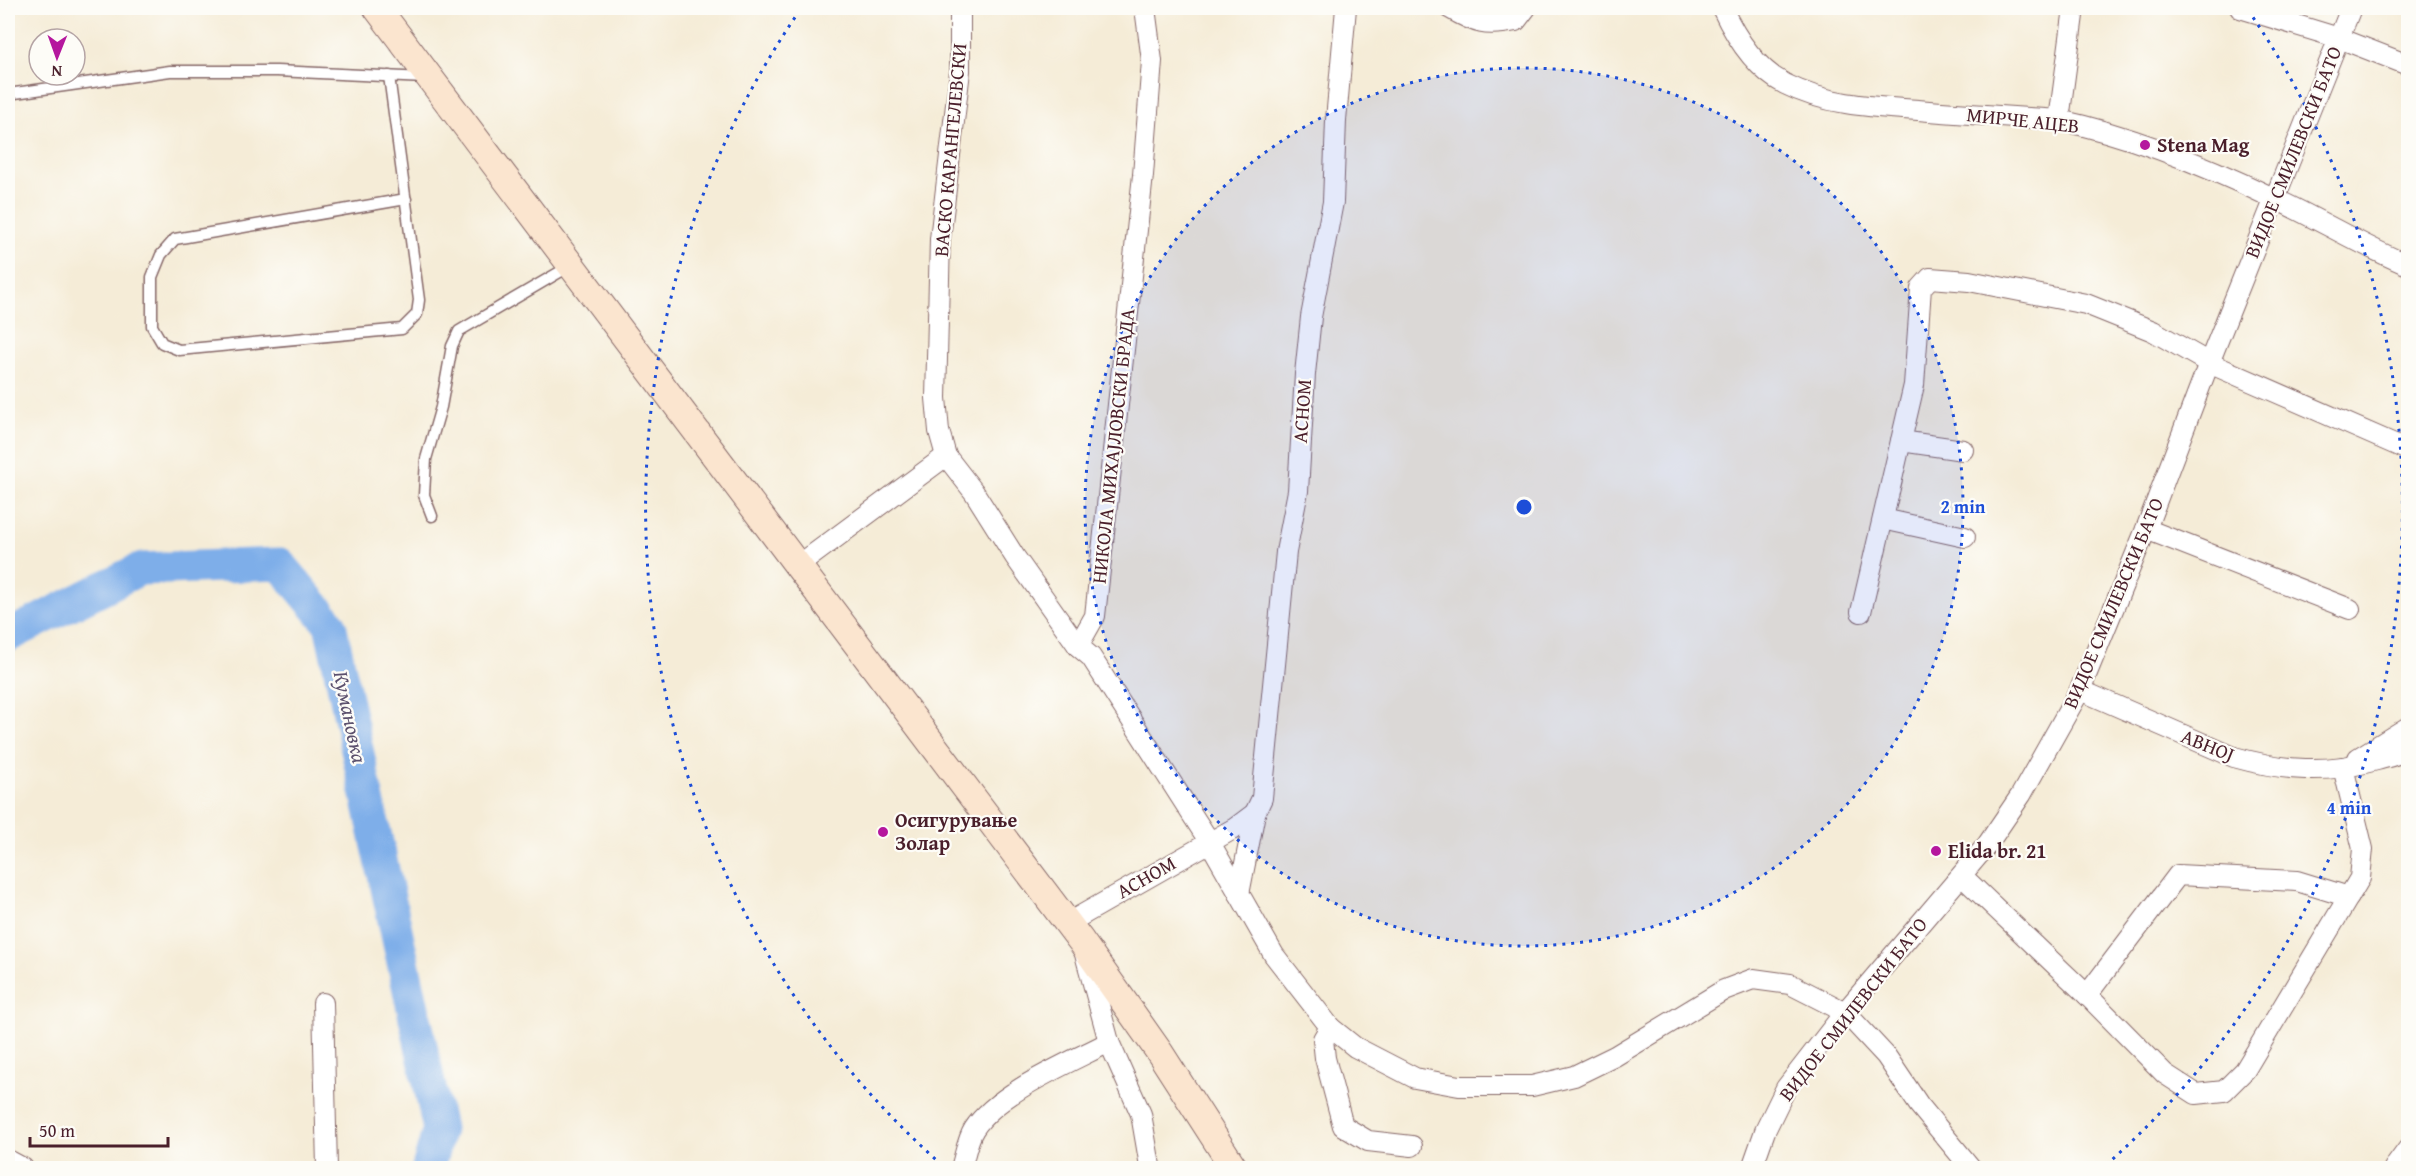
<svg xmlns="http://www.w3.org/2000/svg" width="2416" height="1176" font-family="'Gentium Book Plus',serif">
  <rect width="100%" height="100%" fill="#fdfcf7"/>
  <filter id="ink" filterUnits="userSpaceOnUse"><feTurbulence type="fractalNoise" baseFrequency=".0167" numOctaves="2"/><feDisplacementMap in="SourceGraphic" scale="12" xChannelSelector="R" yChannelSelector="G"/><feConvolveMatrix kernelMatrix="1 2 1 2 8 2 1 2 1" color-interpolation-filters="sRGB"/></filter>
  <filter id="wash" filterUnits="userSpaceOnUse"><feTurbulence type="fractalNoise" baseFrequency=".008" numOctaves="4" result="noise"/><feDisplacementMap in="SourceGraphic" scale="24" xChannelSelector="R" yChannelSelector="G"/><feGaussianBlur stdDeviation="1.35" result="paint"/><feColorMatrix in="noise" values="0 0 0 0 0 0 0 0 0 0 0 0 0 0 0 0 0 1.4 0 .05"/><feComposite in="paint" operator="in"/></filter>
  <g filter="url(#wash)">
    <rect width="100%" height="100%" fill="#f5ecd7"/>
    <g fill="none" stroke-linecap="round" stroke-linejoin="round">
      <polyline stroke="#7eaee9" stroke-width="33" points="8,636 140,569 280,564 330,624 439,1129 428,1168"/>
    </g>
  </g>
  <g filter="url(#ink)">
    <g fill="none" stroke-linecap="round" stroke-linejoin="round">
      <defs>
        <g id="service">
          <polyline points="389,76 419,300 417,314 402,329 179,350 162,343 152,326 152,277 161,255 175,239 406,199"/>
          <polyline points="8,94 170,71 277,71 425,78"/>
          <polyline points="432,516 424,495 426,459 441,407 452,346 459,331 570,266"/>
        </g>
        <g id="minor">
          <polyline points="960,8 960,71 940,239 936,398 939,431 946,456 974,492 1015,557 1078,646"/>
          <polyline points="1145,8 1152,61 1143,175 1095,616 1078,646 1091,657 1209,841 1274,955 1330,1027 1355,1047 1415,1078 1459,1086 1532,1086 1574,1076 1615,1056 1724,990 1753,979 1790,984 1845,1012 1886,1056 1919,1105 1971,1168"/>
          <path d="M 1449,8 C 1476,24 1485,27 1516,21 L 1526,8"/>
          <path d="M 1722,8 C 1735,36 1756,69 1785,84 C 1826,105 1873,107 1918,110 C 1965,114 2012,117 2059,120 C 2133,136 2205,165 2273,198 C 2319,219 2362,246 2408,265"/>
          <polyline points="2240,8 2339,38 2408,65"/>
          <polyline points="2059,120 2074,8"/>
          <polyline points="1901,441 1963,450"/>
          <polyline points="1883,519 1965,537"/>
          <polyline points="2146,529 2350,609"/>
          <polyline points="799,565 946,456"/>
          <polyline points="1861,612 1914,385 1921,288 1930,278 1969,281 2086,304 2153,331 2209,363 2408,450"/>
          <path d="M 2080,690 L 2234,757 C 2284,771 2326,774 2377,760 C 2388,757 2399,755 2408,749"/>
          <polyline points="2358,758 2408,727"/>
          <polyline points="1962,876 2087,995 2165,1074 2196,1094 2224,1091 2245,1070 2360,878 2363,849 2343,767"/>
          <polyline points="1239,894 1255,813 1262,798 1286,552 1298,491 1305,374 1311,317 1333,202 1336,120 1346,8"/>
          <polyline points="1068,923 1235,828 1255,813"/>
          <polyline points="1085,954 1109,1042 1141,1114 1150,1166"/>
          <polyline points="2087,995 2178,875 2297,881 2349,897"/>
          <polyline points="323,1003 327,1168"/>
          <polyline points="1330,1027 1323,1039 1325,1058 1343,1126 1368,1141 1412,1146"/>
          <polyline points="8,1160 23,1168"/>
          <path d="M 961,1168 C 965,1156 967,1140 974,1129 C 998,1092 1069,1063 1109,1042"/>
          <polyline points="1752,1168 1765,1131 1786,1088 1845,1012 1987,845 2021,795 2080,690 2146,529 2209,363 2351,8"/>
          <polyline points="2394,1168 2408,1149"/>
        </g>
        <polyline id="secondary" points="377,8 1081,941 1160,1053 1234,1168"/>
      </defs>
      <use href="#service" stroke="#866767" stroke-width="13"/>
      <use href="#minor" stroke="#866767" stroke-width="22"/>
      <use href="#secondary" stroke="#866767" stroke-width="29"/>
      <use href="#service" stroke="#fff" stroke-width="10"/>
      <use href="#minor" stroke="#fff" stroke-width="20"/>
      <use href="#secondary" stroke="#fbe5cf" stroke-width="27"/>
    </g>
  </g>
  <circle cx="1524" cy="507" r="439" fill="#1d4ed8" fill-opacity=".12"/>
  <g fill="none" stroke="#1d4ed8" stroke-width="3" stroke-dasharray="3 6">
    <circle cx="1524" cy="507" r="439"/>
    <path d="M942 1165A878 878 0 0 1 800 10M2248 10A878 878 0 0 1 2106 1165"/>
  </g>
  <g fill="#b5179e" stroke="#fdfcf7" stroke-width="2">
    <circle cx="2145" cy="145" r="6"/>
    <circle cx="883" cy="832" r="6"/>
    <circle cx="1936" cy="851" r="6"/>
  </g>
  <g text-anchor="middle" stroke-width="4.5" stroke-linejoin="round" paint-order="stroke">
    <g font-size="20" fill="#4a1f2b" stroke="#fdfcf7">
      <text transform="translate(2023 120) rotate(6)" y="7">МИРЧЕ АЦЕВ</text>
      <text transform="translate(950 150) rotate(-85)" y="7">ВАСКО КАРАНГЕЛЕВСКИ</text>
      <text transform="translate(2293 152) rotate(-68)" y="7">ВИДОЕ СМИЛЕВСКИ БАТО</text>
      <text transform="translate(1302 411) rotate(-86)" y="7">АСНОМ</text>
      <text transform="translate(1113 446) rotate(-84)" y="7">НИКОЛА МИХАЈЛОВСКИ БРАДА</text>
      <text transform="translate(2113 603) rotate(-67)" y="7">ВИДОЕ СМИЛЕВСКИ БАТО</text>
      <text transform="translate(2208 745) rotate(22)" y="7">АВНОЈ</text>
      <text transform="translate(1146 877) rotate(-30)" y="7">АСНОМ</text>
      <text transform="translate(1853 1009) rotate(-52)" y="7">ВИДОЕ СМИЛЕВСКИ БАТО</text>
    </g>
    <g font-size="20" font-weight="bold" fill="#4a1f2b" stroke="#fdfcf7" text-anchor="start">
      <text x="2157" y="152">Stena Mag</text>
      <text x="895" y="827">Осигурување<tspan x="895" dy="23">Золар</tspan></text>
      <text x="1948" y="858">Elida br. 21</text>
    </g>
    <g font-size="21" font-style="italic" fill="#5c516e" stroke="#fdfcf7">
      <text transform="translate(350 717) rotate(78)" y="7">Кумановка</text>
    </g>
  </g>
  <circle cx="1524" cy="507" r="9" fill="#1d4ed8" stroke="#fdfcf7" stroke-width="3"/>
  <g font-size="18" text-anchor="middle" font-weight="bold" fill="#1d4ed8" stroke="#fdfcf7" stroke-width="4.5" stroke-linejoin="round" paint-order="stroke">
    <text x="1963" y="513">2 min</text>
    <text x="2349" y="814">4 min</text>
  </g>
  <rect width="2416" height="1176" fill="none" stroke="#fdfcf7" stroke-width="30"/>
  <g transform="translate(57 57) rotate(181)"><circle r="28" fill="#fdfcf7" stroke="#b5a4a5" stroke-width="1.5"/>
  <path d="M0-4.5L10 22L0 15L-10 22Z" fill="#b5179e"/>
  <text y="-9" font-size="16" font-weight="bold" text-anchor="middle" fill="#4a1f2b">N</text>
  </g>
  <path d="M30 1137v9h138v-9" fill="none" stroke="#4a1f2b" stroke-width="3"/>
  <text x="39" y="1137" font-size="18" fill="#4a1f2b" stroke="#fdfcf7" stroke-width="4.5" paint-order="stroke">50 m</text>
</svg>
